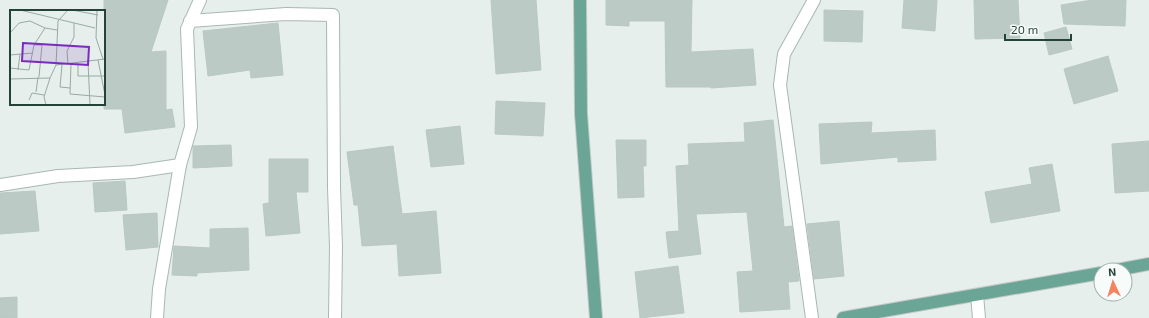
<svg xmlns="http://www.w3.org/2000/svg" width="1149" height="318" font-family="'Exo 2',sans-serif">
  <rect width="100%" height="100%" fill="#e6efeb"/>
  <g fill="#bbcac4" stroke="#b8c9c2">
    <polygon points="104,0 168,0 151,52 166,51 166,110 172,109 175,127 125,133 122,109 104,109"/>
    <polygon points="491,0 536,0 541,70 496,74"/>
    <polygon points="606,0 692,0 691,52 753,49 756,85 711,88 711,87 666,87 665,21 629,21 629,26 606,25"/>
    <polygon points="904,0 937,0 935,31 902,28"/>
    <polygon points="974,0 1018,0 1020,38 975,39"/>
    <polygon points="1092,0 1126,0 1125,26 1064,24 1061,5"/>
    <polygon points="824,10 863,11 862,42 824,41"/>
    <polygon points="278,23 283,75 251,78 250,70 208,76 203,31"/>
    <polygon points="1066,27 1072,49 1049,55 1044,33"/>
    <polygon points="1108,56 1118,91 1074,104 1064,69"/>
    <polygon points="496,101 545,103 543,136 495,134"/>
    <polygon points="773,120 784,227 792,226 799,281 788,282 790,309 740,312 737,272 753,271 747,212 696,214 701,254 669,258 666,232 679,231 676,166 689,165 688,144 745,142 744,123"/>
    <polygon points="872,122 871,133 935,130 936,160 898,162 898,157 821,164 819,124"/>
    <polygon points="460,126 464,164 431,167 426,130"/>
    <polygon points="616,140 646,140 646,166 643,166 644,197 618,198"/>
    <polygon points="1149,141 1149,191 1115,193 1112,144"/>
    <polygon points="231,145 232,166 193,168 193,146"/>
    <polygon points="393,146 402,214 436,211 441,273 399,276 397,244 362,246 358,205 354,205 347,152"/>
    <polygon points="269,159 308,159 308,192 296,192 300,233 266,236 263,204 269,203"/>
    <polygon points="1052,164 1060,211 991,223 985,192 1032,184 1029,168"/>
    <polygon points="125,181 127,210 95,212 93,183"/>
    <polygon points="35,191 39,231 0,234 0,193"/>
    <polygon points="157,213 158,247 126,250 123,215"/>
    <polygon points="839,221 844,276 814,279 807,224"/>
    <polygon points="248,228 249,270 197,273 197,276 172,275 174,246 210,248 210,229"/>
    <polygon points="678,266 684,313 640,318 635,272"/>
    <polygon points="17,297 17,318 0,318 0,298"/>
  </g>
  <g fill="none" stroke-linecap="round" stroke-linejoin="round">
    <defs>
      <g id="minor">
        <polyline points="190,21 286,14 333,15 334,187 336,247 335,318"/>
        <polyline points="0,185 58,176 133,172 180,165"/>
        <polyline points="977,295 979,318"/>
        <polyline points="157,318 159,289 180,165 191,127 187,29 200,0"/>
        <polyline points="812,318 780,85 784,54 814,0"/>
      </g>
      <g id="major">
        <polyline points="580,0 581,114 596,318"/>
        <polyline points="1117,270 1149,264"/>
        <polyline points="843,318 1101,273"/>
      </g>
    </defs>
    <use href="#minor" stroke="#a8b8b2" stroke-width="14"/>
    <use href="#major" stroke="#c2cac8" stroke-width="14"/>
    <use href="#minor" stroke="#fff" stroke-width="12"/>
    <use href="#major" stroke="#6aa596" stroke-width="12"/>
  </g>
  <g transform="translate(10 10)">
    <rect width="95" height="95" fill="#e6efeb"/>
    <path fill="none" stroke="#98aaa4" stroke-width="1" d="M 10,0 L 85,18M 62,0 L 88,5M 87,0 L 86,28 L 93,49M 35,18 L 47,20M 0,23 L 9,13 L 20,11 L 35,18 L 24,35 L 19,60 L 0,58M 24,35 L 32,35 L 29,67M 0,45 L 23,43M 88,50 L 95,85M 78,52 L 80,95M 68,53 L 68,66 L 95,66M 58,54 L 57,41 L 64,27 L 64,13M 61,54 L 60,84 L 95,87M 46,55 L 95,49M 52,55 L 50,77 L 60,78M 8,60 L 10,44M 0,69 L 40,68 L 46,55 L 48,11 L 58,0M 26,82 L 28,67M 19,90 L 22,83 L 34,85M 36,95 L 34,87 L 40,68"/>
    <path fill="#7b2cbf" fill-opacity="0.15" stroke="#7b2cbf" stroke-width="2" d="M 13,33 L 79,37 L 78,55 L 12,51 Z"/>
    <rect width="95" height="95" fill="none" stroke="#24423a" stroke-width="2"/>
  </g>
  <g transform="translate(1113 282) rotate(356)"><circle r="19" fill="#f7fbf9" stroke="#a3b1ad"/>
  <path d="M0-3L7 15L0 10L-7 15Z" fill="#f4845f"/>
  <text y="-6" font-size="11" font-weight="bold" text-anchor="middle" fill="#24423a">N</text>
  </g>
  <path d="M1005 34v6h66v-6" fill="none" stroke="#24423a" stroke-width="2"/>
  <text x="1011" y="34" font-size="12" fill="#24423a" stroke="#f7fbf9" stroke-width="3" paint-order="stroke">20 m</text>
</svg>
